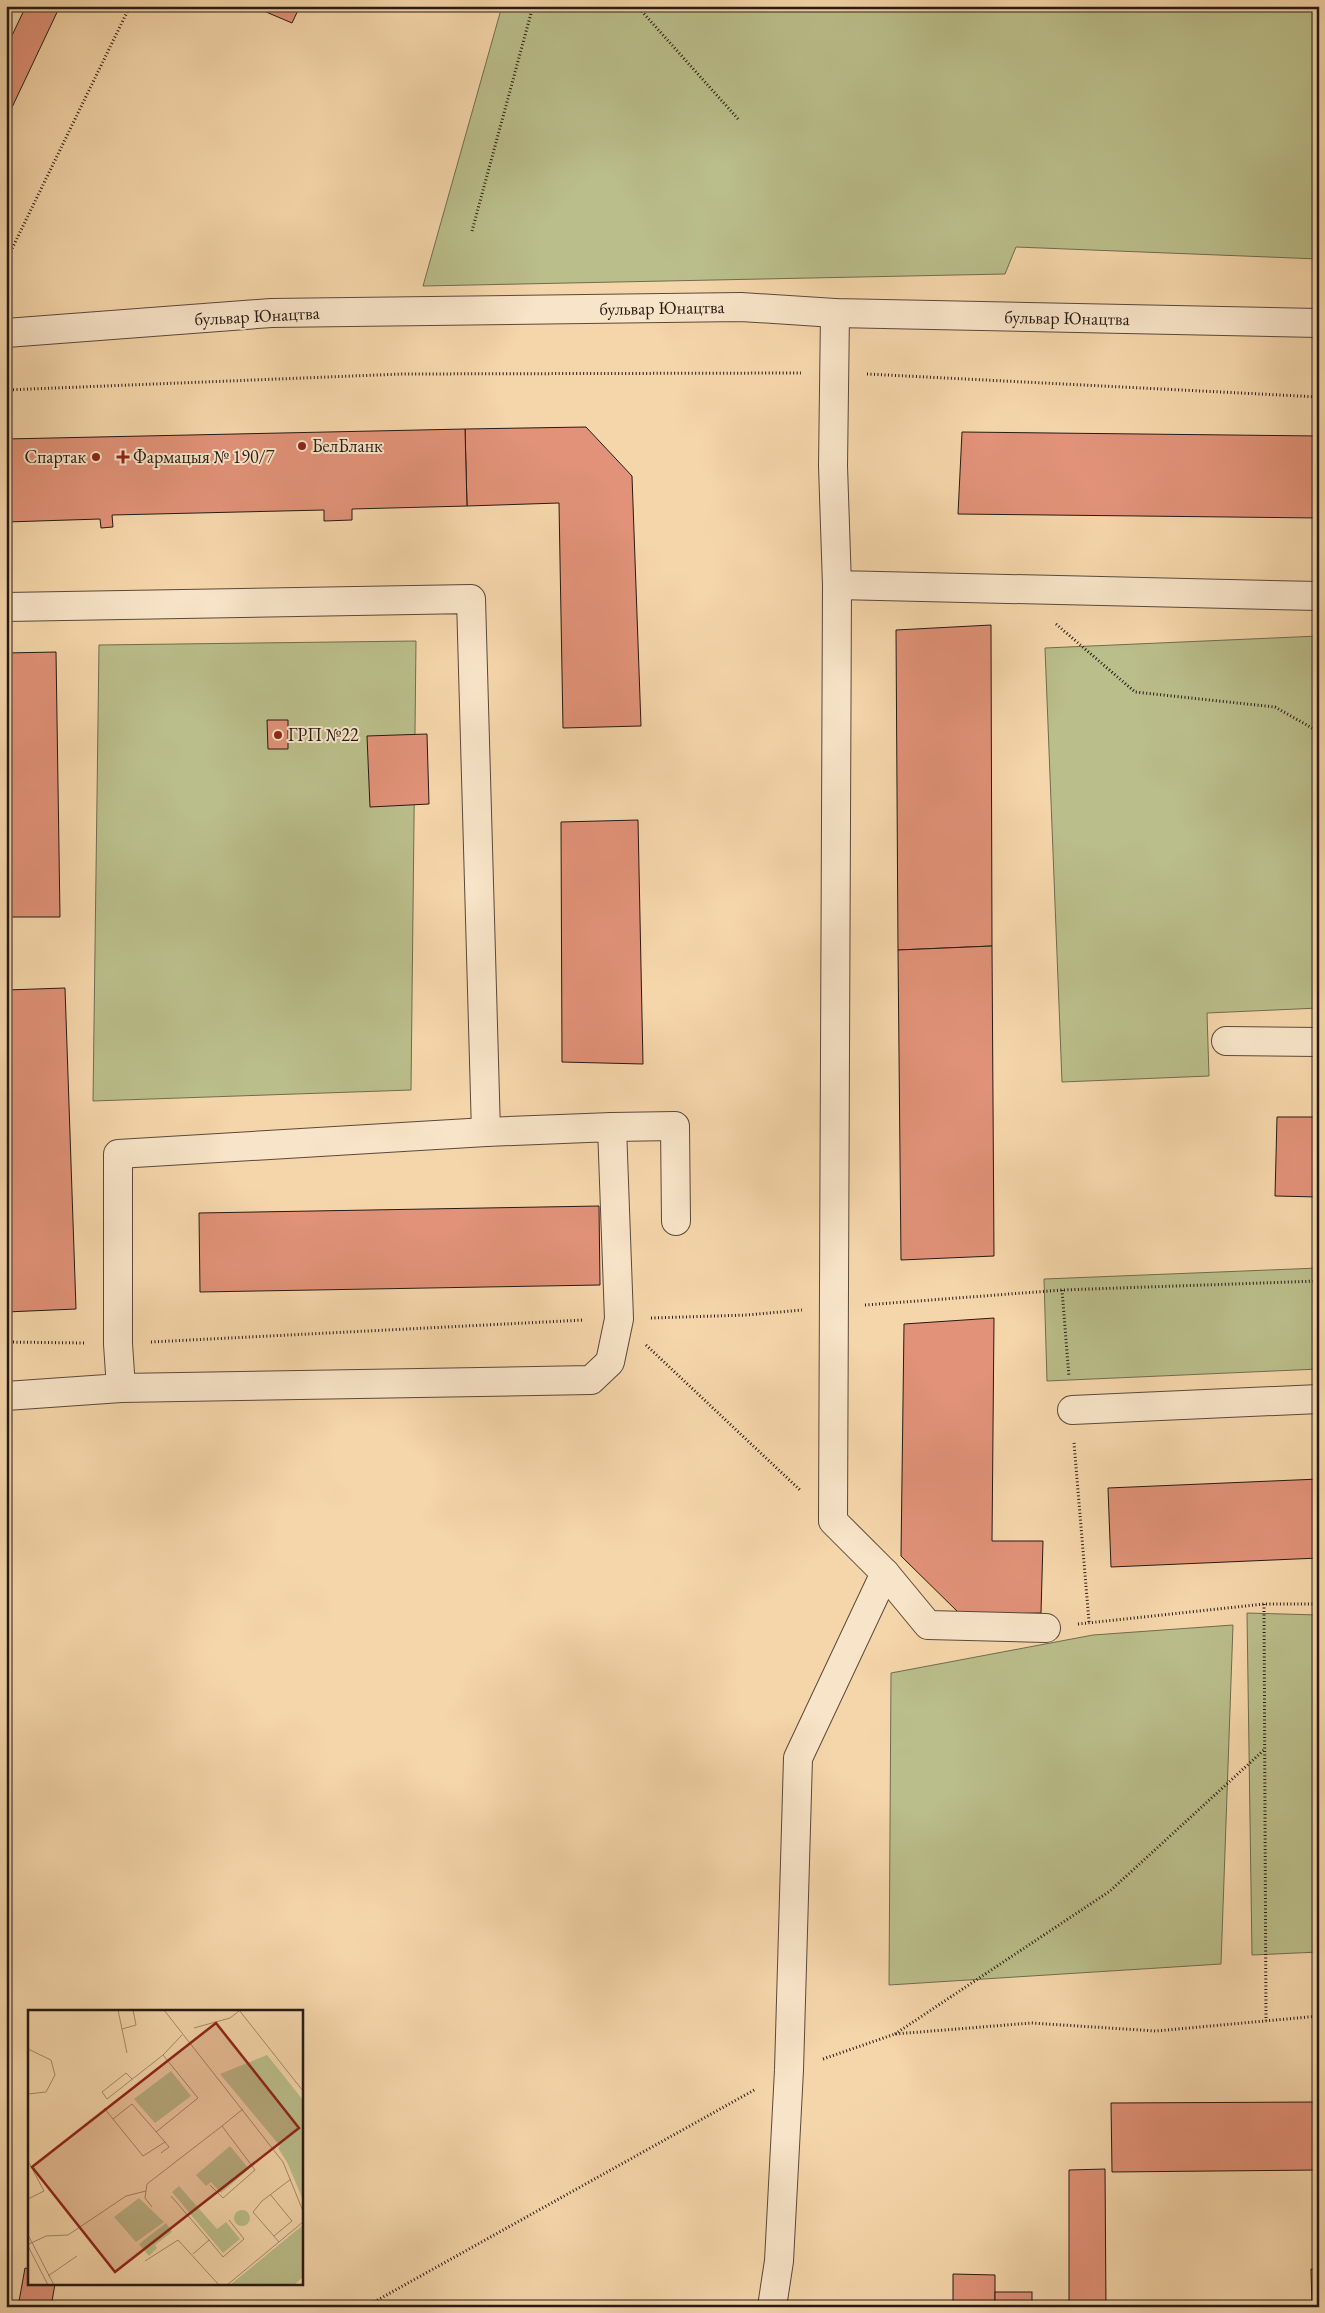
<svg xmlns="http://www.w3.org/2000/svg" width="1325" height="2313" font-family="'EB Garamond',serif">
  <rect width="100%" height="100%" fill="#f5d6aa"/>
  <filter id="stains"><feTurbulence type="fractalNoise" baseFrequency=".004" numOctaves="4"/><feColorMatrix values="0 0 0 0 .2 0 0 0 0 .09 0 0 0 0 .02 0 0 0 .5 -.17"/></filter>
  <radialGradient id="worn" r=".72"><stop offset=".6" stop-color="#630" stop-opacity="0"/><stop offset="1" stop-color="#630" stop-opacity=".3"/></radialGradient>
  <g fill="#babe8a" stroke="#706c4f">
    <polygon points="502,6 1319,6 1319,259 1016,247 1005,274 423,286"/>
    <polygon points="1319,636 1319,1008 1207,1013 1209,1076 1062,1082 1045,648"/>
    <polygon points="416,641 411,1090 93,1101 99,645"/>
    <polygon points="1319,1268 1319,1369 1047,1381 1044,1279"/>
    <polygon points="1247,1613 1319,1615 1319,1952 1252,1955"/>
    <polygon points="1233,1625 1221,1964 889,1985 891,1673 1093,1635"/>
  </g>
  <g fill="#e19278" stroke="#271a14">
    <polygon points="26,6 60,6 6,120 6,48"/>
    <polygon points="252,6 300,6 292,23"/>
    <polygon points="586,427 632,476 641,726 563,728 559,503 467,506 465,429"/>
    <polygon points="465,429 467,506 352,509 352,520 324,521 324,510 112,515 113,527 101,528 100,519 6,522 6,439"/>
    <polygon points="962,432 1319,436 1319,518 958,514"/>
    <polygon points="991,625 992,946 898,950 896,630"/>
    <polygon points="56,652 60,917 6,917 6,653"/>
    <polygon points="267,720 288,720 288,749 268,749"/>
    <polygon points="427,734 429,804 370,807 367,736"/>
    <polygon points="638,820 643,1064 562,1062 561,822"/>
    <polygon points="992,946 994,1256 901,1260 898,950"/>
    <polygon points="65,988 76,1309 6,1312 6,990"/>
    <polygon points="1277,1117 1319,1117 1319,1197 1275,1196"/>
    <polygon points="599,1206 600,1285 200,1292 199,1213"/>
    <polygon points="994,1318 992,1541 1043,1541 1041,1613 961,1615 901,1556 904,1324"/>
    <polygon points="1319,1479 1319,1558 1111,1567 1108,1488"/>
    <polygon points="1319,2102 1319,2170 1112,2172 1111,2103"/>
    <polygon points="1105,2169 1106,2307 1069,2307 1069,2170"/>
    <polygon points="25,2268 29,2269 29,2284 55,2284 51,2307 18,2307"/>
    <polygon points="1311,2269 1319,2269 1319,2307 1312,2307"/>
    <polygon points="953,2274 995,2275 995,2307 953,2307"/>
    <rect x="995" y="2292" width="37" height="15"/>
  </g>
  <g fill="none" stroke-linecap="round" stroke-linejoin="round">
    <defs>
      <g id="minor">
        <polyline points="835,313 833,466 837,585 1319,596"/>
        <polyline points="6,333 271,313 741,307 835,313 1319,323"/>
        <polyline points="837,585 833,1521 885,1573 928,1625 1046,1628"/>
        <polyline points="6,607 471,599 486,1132"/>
        <polyline points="1226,1041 1319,1042"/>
        <polyline points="612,1127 675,1126 676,1221"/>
        <polyline points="6,1396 121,1388 118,1344 118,1154 486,1132 612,1127 619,1319 610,1362 591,1380 121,1388"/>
        <polyline points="1072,1410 1319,1399"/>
        <polyline points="772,2307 779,2261 789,2070 798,1758 885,1573"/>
      </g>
    </defs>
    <use href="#minor" stroke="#5a493a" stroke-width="30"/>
    <g stroke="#271a14" stroke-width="3" stroke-dasharray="1 2.5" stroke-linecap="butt">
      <polyline points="637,6 739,120"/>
      <polyline points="472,231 533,6"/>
      <polyline points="6,261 130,6"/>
      <polyline points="867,374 1319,397"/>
      <polyline points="6,390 402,374 801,373"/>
      <polyline points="1056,624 1135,692 1275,707 1319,732"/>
      <polyline points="1062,1290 1069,1377"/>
      <polyline points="865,1305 1062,1290 1319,1281"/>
      <polyline points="651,1318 747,1315 802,1310"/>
      <polyline points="6,1342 85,1343"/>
      <polyline points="151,1342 584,1320"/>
      <polyline points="646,1345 800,1490"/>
      <polyline points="1074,1443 1089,1622"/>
      <polyline points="1264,1604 1266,2021"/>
      <polyline points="1078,1624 1264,1604 1319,1604"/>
      <polyline points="895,2034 1110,1891 1265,1749"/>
      <polyline points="823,2059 895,2034 1031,2023 1156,2031 1319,2016"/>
      <polyline points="365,2307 756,2089"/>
    </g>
    <use href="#minor" stroke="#f8e4c8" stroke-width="28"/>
  </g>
  <g fill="#8f2418" stroke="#f8e4c8" stroke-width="2">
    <circle cx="302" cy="446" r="5"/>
    <circle cx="96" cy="457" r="5"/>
    <path d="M120.5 449.5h5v5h5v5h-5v5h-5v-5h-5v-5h5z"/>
    <circle cx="278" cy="735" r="5"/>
  </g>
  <g text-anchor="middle" stroke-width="4" stroke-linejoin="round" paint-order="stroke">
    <g font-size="18" fill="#271a14" stroke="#f8e4c8">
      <text transform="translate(662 308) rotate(-1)" y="6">бульвар Юнацтва</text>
      <text transform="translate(257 316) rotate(-3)" y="6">бульвар Юнацтва</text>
      <text transform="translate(1067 318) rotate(1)" y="6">бульвар Юнацтва</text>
    </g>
    <g font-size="18" fill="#271a14" stroke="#f8e4c8" text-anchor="start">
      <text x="312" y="452">БелБланк</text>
      <text x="86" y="463" text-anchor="end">Спартак</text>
      <text x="133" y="463">Фармацыя № 190/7</text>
      <text x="288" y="741">ГРП №22</text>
    </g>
  </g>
  <g transform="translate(28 2010)">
    <rect width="275" height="275" fill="#f5d6aa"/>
    <path d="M 239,45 L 275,90 L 275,190 L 259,152 L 250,138 L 252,136 L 192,64 ZM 143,61 L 163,86 L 127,113 L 106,89 ZM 202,136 L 221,159 L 193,183 L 183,172 L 178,176 L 168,165 ZM 151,176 L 189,219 L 198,212 L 212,229 L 195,243 L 144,182 ZM 111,188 L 136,212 L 108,232 L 86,207 ZM206 208a8 8 0 1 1 16 0a8 8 0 1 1-16 0ZM 138,213 L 144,222 L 127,235 L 129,238 L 121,246 L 111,234 ZM 275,215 L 275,267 L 266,275 L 202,275 Z" fill="#babe8a"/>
    <path fill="none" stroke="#a38b6e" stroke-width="1" d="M 90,0 L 99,43M 136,0 L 255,152 L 275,201M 211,0 L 275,81M 166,18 L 202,8 L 211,1M 94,19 L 108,15 L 105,0M 0,39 L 23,50 L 27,65 L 18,82 L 0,84M 104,69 L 98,63 L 74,82 L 79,89 L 135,45 L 154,25M 76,98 L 85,109 L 104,94 L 137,132 L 115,146 L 85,109M 128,122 L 170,88 L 135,45M 133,143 L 141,137 L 137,132M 0,151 L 16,181 L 0,189M 182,175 L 195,188 L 227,160 L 194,116 L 215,99M 242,184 L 264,211 L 246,226M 143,186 L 181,230M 124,197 L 117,188 L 119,174 L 194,116M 0,225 L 26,275M 251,232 L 225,202 L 234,191 L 263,169M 1,234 L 18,226 L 40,225 L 98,186 L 118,181M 0,236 L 20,275M 165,244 L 181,230 L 195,247 L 216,229 L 201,210M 117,251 L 150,230 L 191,275M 20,266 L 49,246M 199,275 L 275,212"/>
    <path fill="#8f2418" fill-opacity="0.15" stroke="#8f2418" stroke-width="2.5" d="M 188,13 L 271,118 L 87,262 L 4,157 Z"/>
    <rect width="275" height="275" fill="none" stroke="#271a14" stroke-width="2.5"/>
  </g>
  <rect width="1325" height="2313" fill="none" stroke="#f5d6aa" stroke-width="25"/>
  <rect x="8" y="8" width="1310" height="2298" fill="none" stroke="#271a14" stroke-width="2.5"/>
  <rect x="12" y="12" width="1300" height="2288" fill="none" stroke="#271a14"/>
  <rect width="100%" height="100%" filter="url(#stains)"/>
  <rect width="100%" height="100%" fill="url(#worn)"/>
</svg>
